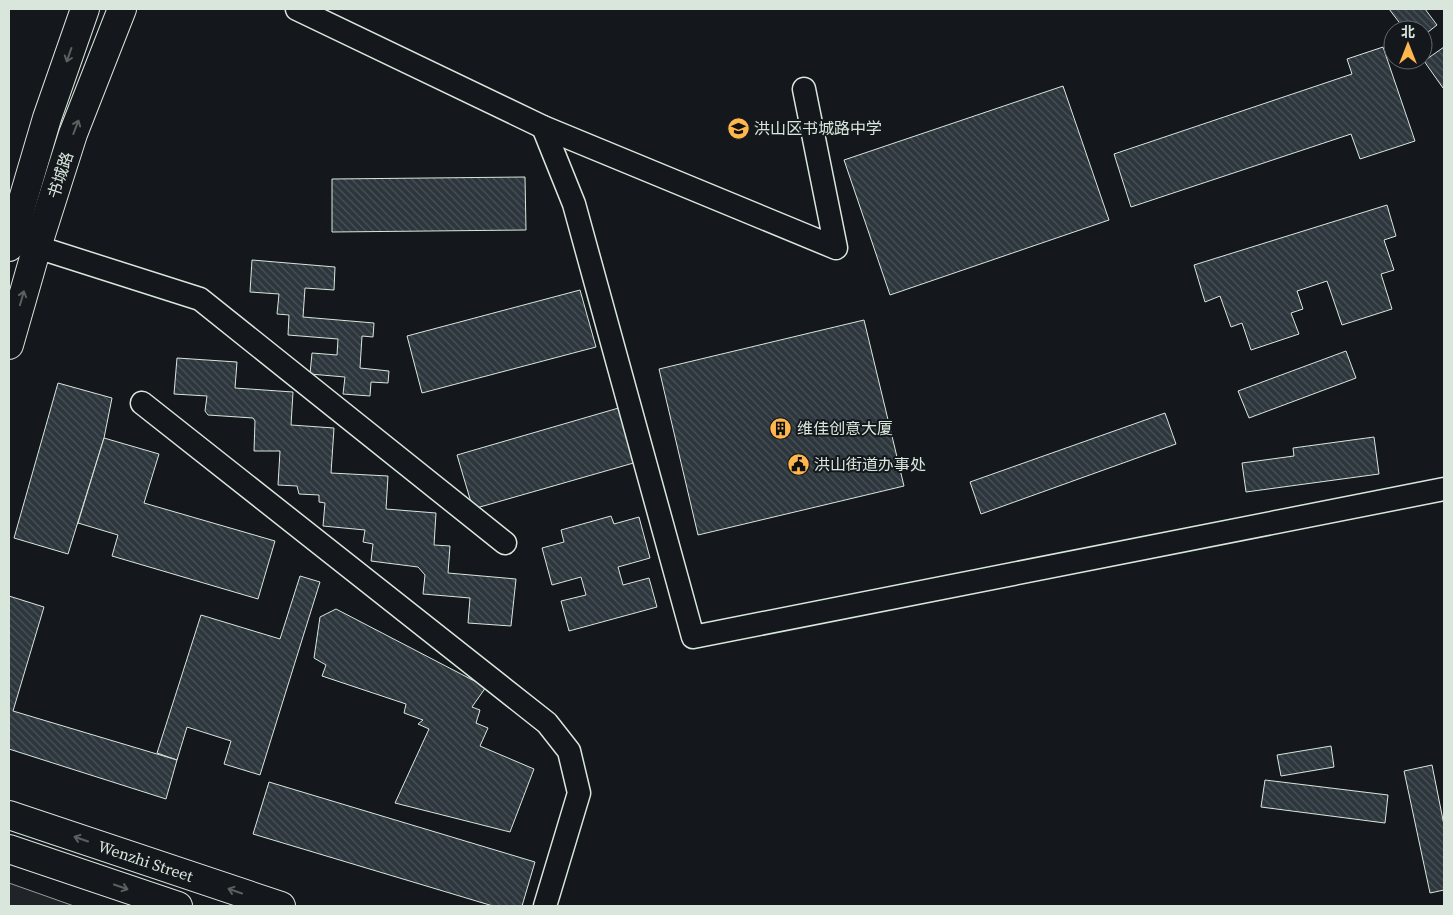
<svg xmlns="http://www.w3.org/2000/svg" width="1453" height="915" font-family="'Source Serif 4','Noto Sans SC',serif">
  <defs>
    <pattern id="building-back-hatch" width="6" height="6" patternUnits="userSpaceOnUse" patternTransform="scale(1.25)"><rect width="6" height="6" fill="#2c363c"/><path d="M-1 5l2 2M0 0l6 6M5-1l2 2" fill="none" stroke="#4a5358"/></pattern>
  </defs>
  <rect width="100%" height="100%" fill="#14181c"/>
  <polygon fill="#202428" stroke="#939e99" points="9,883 74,906 9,906"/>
  <g fill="url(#building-back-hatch)" stroke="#d8e6dc">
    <polygon points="1389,9 1425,9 1437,25 1423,36 1423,30 1405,30"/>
    <polygon points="1383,47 1415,141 1360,159 1351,134 1131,207 1114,154 1352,74 1347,59"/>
    <polygon points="1444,47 1444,88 1443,88 1424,61"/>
    <polygon points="1063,86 1109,220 890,295 844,160"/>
    <polygon points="525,177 526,230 332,232 332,179"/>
    <polygon points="1387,205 1396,236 1384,240 1394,270 1381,274 1392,309 1342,325 1327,281 1297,291 1303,309 1291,313 1299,334 1251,350 1242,323 1231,327 1220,296 1205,302 1194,265"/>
    <polygon points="252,260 335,267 334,290 305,288 303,317 374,323 373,337 362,336 360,368 389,371 388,383 371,382 370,396 343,394 345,377 310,374 312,353 337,355 338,339 288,335 289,315 277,314 279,294 250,292"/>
    <polygon points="580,290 596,347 422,393 407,336"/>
    <polygon points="864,320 904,486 698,535 659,369"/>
    <polygon points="1346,351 1356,378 1249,418 1238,391"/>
    <polygon points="177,358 237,362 235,388 293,392 291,425 334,428 331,473 388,476 386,509 436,513 434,545 450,546 448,573 516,579 511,626 468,623 470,598 423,594 425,575 418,567 371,561 373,544 363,542 365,530 323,526 325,503 319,502 319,495 299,494 297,486 278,485 280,451 254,451 255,421 253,418 208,415 205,411 207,396 174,394"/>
    <polygon points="58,383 112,398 104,438 68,554 14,538"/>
    <polygon points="622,407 637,462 473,509 457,455"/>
    <polygon points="1165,413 1176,444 981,514 970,482"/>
    <polygon points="1374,437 1379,474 1246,492 1242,463 1294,456 1293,448"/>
    <polygon points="104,438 159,454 144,503 275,541 258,599 112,556 118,535 78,523"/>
    <polygon points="611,516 614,524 639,517 650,558 618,567 623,585 649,578 657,607 569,631 561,601 586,595 581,577 552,585 542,548 564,542 561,530"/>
    <polygon points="300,576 320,582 260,775 224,764 231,741 187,727 177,760 157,753 201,615 280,639"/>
    <polygon points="9,596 44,607 13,711 177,760 166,799 9,749"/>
    <polygon points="336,609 486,687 472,707 480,710 476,723 488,728 480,746 534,769 510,832 395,803 429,729 418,724 423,720 404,713 406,704 322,676 326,665 314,658 320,617"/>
    <polygon points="1331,746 1334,767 1281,776 1277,755"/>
    <polygon points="1432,765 1444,825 1444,890 1430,893 1404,771"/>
    <polygon points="1265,780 1388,795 1385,823 1261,807"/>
    <polygon points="269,782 535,862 522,906 493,906 253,834"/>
  </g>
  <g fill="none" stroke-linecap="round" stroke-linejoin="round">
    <defs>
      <g id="street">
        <polyline points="297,9 543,127 836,248 804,89"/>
        <polyline points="543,127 574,204 693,637 1444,489"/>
        <polyline points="37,247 200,299 505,543"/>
        <polyline points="142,403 547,723 569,751 579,793 545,906"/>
      </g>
      <g id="secondary">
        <polyline points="9,247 47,118 85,9"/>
        <polyline points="9,345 37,247 73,134 122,9"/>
        <path id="s1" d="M 9,815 L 281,906"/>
        <polyline points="9,849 178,906"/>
      </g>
    </defs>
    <use href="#street" stroke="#d8e6dc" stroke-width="25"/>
    <use href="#secondary" stroke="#d8e6dc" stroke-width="30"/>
    <use href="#street" stroke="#14181c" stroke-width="22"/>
    <use href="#secondary" stroke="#14181c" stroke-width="28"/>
  </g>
  <defs><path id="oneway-shaft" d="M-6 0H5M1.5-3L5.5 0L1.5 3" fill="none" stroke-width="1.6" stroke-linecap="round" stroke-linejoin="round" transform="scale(1.25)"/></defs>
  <g stroke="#59605f">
    <use href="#oneway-shaft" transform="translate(69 55) rotate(109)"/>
    <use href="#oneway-shaft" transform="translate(76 127) rotate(-69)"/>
    <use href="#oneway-shaft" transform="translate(22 298) rotate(-74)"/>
    <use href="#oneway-shaft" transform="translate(81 839) rotate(-161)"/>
    <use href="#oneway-shaft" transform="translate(121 887) rotate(19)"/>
    <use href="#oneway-shaft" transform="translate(235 891) rotate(-161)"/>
  </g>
  <defs>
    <symbol id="school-disc" viewBox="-11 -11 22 22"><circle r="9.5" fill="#ffb74d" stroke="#14181c"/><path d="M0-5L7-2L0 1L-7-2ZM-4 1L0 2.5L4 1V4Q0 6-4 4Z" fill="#111"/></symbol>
    <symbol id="building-disc" viewBox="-11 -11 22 22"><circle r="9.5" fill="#ffb74d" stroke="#14181c"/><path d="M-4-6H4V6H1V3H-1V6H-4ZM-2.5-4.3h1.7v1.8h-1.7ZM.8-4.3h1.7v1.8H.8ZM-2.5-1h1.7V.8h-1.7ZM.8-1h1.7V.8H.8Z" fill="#111"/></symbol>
    <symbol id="civic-disc" viewBox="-11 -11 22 22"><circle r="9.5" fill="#ffb74d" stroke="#14181c"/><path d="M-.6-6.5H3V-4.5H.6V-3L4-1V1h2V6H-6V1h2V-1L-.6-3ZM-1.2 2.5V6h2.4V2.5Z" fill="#111"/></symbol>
  </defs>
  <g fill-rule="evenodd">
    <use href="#school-disc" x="726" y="116" width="25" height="25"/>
    <use href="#building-disc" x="768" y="416" width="25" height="25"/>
    <use href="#civic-disc" x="786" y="452" width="25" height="25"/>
  </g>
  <g text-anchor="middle" stroke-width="4" stroke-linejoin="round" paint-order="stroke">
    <g font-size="16" fill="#d8e6dc" stroke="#14181c" text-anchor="start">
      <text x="754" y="134">洪山区书城路中学</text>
      <text x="797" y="434">维佳创意大厦</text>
      <text x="814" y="470">洪山街道办事处</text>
    </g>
    <g font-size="16" fill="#d8e6dc" stroke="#14181c">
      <text transform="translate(60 175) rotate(-72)" y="6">书城路</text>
      <text dy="6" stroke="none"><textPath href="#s1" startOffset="144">Wenzhi Street</textPath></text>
    </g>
  </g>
  <rect width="1453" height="915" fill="none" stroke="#d8e6dc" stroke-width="20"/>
  <g transform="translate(1408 45)"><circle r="24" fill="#14181c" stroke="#626a69"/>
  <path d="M0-4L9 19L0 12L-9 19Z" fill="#ffb74d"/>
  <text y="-8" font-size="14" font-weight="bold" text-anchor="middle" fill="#d8e6dc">北</text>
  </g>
</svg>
